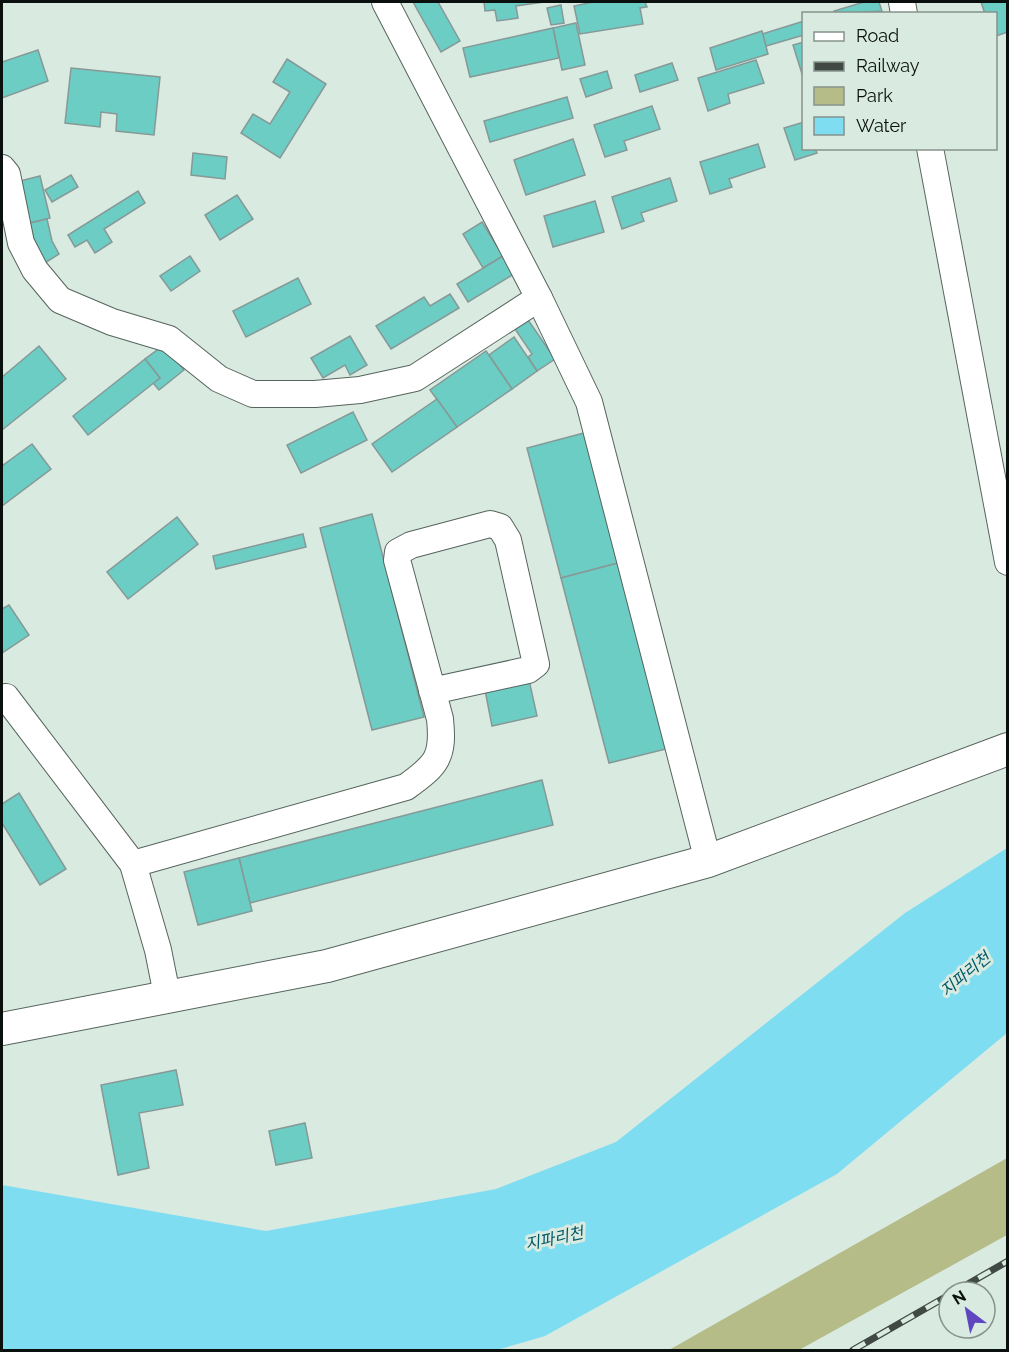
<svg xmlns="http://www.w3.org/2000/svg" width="1009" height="1352" font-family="Raleway,'Noto Sans KR',sans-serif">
  <rect width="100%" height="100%" fill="#d9eae1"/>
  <polygon fill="#b6bc88" points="1007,1158 1007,1235 799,1350 669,1350"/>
  <polygon fill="#7fddf1" points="1007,848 1007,1033 837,1174 545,1336 497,1350 2,1350 2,1185 266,1231 496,1189 616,1142 905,913"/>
  <g fill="#6ccdc4" stroke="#869997" stroke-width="1.5">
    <polygon points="413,2 438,2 460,41 441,52"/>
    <polygon points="484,2 544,2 516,6 518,18 497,21 495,10 485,11"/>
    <polygon points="593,2 645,2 647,7 640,8 643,24 580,34 574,6"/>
    <polygon points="864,2 879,2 882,11 834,14 834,11"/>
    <polygon points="981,2 1008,2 1008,32 996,36 996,14 985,14"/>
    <polygon points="561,5 564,23 551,25 547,8"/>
    <polygon points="804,21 804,35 766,46 762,34"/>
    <polygon points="576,23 585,65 562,70 553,28"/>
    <polygon points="553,28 559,58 470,77 463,48"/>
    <polygon points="762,31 768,54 716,70 710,48"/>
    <polygon points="804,42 804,77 803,77 793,45"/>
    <polygon points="38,50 48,81 2,98 2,62"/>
    <polygon points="287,59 326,84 280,158 241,133 253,114 270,124 290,92 273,82"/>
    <polygon points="756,60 764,83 728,94 730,103 708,111 698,78"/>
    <polygon points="672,63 678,80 640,92 635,75"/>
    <polygon points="71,68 160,77 154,135 116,131 117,114 101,112 100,127 65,123"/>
    <polygon points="607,71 612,88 586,97 580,79"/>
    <polygon points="567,97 573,118 490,142 484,121"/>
    <polygon points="652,106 660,129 624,141 627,150 605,157 594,125"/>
    <polygon points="804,122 804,148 815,148 817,153 795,160 784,128"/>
    <polygon points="573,139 585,175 526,195 514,160"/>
    <polygon points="758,144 765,167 729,179 732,187 710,194 700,162"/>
    <polygon points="193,153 227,157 225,179 191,175"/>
    <polygon points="71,175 78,187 52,202 45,190"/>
    <polygon points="40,176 50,218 30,223 20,181"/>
    <polygon points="670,178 677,201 641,213 644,221 622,229 612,197"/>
    <polygon points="138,191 145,203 104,229 112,242 95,253 87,240 75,247 68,235"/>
    <polygon points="237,195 253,219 220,240 205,215"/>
    <polygon points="595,201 604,232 553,247 544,216"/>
    <polygon points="47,219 52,241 59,254 45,263 35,245 30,223"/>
    <polygon points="482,222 503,256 483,268 463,234"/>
    <polygon points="190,256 200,271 171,291 160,276"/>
    <polygon points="503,256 514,274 468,302 457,284"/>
    <polygon points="298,278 311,304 246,337 233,311"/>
    <polygon points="450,294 459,308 391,349 376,326 424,297 430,306"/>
    <polygon points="526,317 555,359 537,371 528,357 532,354 513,326"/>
    <polygon points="350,336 367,365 350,375 345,365 323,378 311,358"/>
    <polygon points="514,337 537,371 512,389 489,355"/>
    <polygon points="164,345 184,370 159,390 153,383 160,378 145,359"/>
    <polygon points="39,346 66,379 2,430 2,377"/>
    <polygon points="486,351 512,389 457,427 430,390"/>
    <polygon points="145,359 160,378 88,435 73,416"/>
    <polygon points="437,399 457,427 392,472 372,444"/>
    <polygon points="353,412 367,440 301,473 287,445"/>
    <polygon points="584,433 618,563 561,578 527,448"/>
    <polygon points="32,444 51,469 2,506 2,466"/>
    <polygon points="372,514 424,717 372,730 320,528"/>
    <polygon points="177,517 198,544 128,599 107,572"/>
    <polygon points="303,534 306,547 216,569 213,556"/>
    <polygon points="618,563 666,749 609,763 561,578"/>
    <polygon points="9,605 29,635 2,653 2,609"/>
    <polygon points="529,680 537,716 492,726 485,690"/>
    <polygon points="542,780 553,825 250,903 239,858"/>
    <polygon points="19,793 66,869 40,885 2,823 2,804"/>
    <polygon points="239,858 252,911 198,925 184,872"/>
    <polygon points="176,1070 183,1105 139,1113 149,1168 118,1175 101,1085"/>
    <polygon points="305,1123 312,1158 276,1165 269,1131"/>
  </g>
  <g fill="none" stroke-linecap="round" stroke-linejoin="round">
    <defs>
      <g id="minor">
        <polyline points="385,2 539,298 589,402 708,861"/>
        <polyline points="902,2 904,14"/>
        <polyline points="930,148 1008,562"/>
        <polyline points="2,168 7,174 21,243 35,270 60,300 112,322 169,339 219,379 253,394 315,394 360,390 415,378 539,298"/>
        <polyline points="6,697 133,864 158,950 167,995"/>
        <path d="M 133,864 L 406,787 C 437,765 444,757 440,719 L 397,560 L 398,552 L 411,545 L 490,524 L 500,527 L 508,540 L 536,664 L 528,670 L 432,691"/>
      </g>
      <polyline id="major" points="2,1029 327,966 708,861 1008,749"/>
    </defs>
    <use href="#minor" stroke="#56645d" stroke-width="28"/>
    <use href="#major" stroke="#56645d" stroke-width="34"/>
    <use href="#minor" stroke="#fff" stroke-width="26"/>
    <use href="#major" stroke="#fff" stroke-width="32"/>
    <defs>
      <g id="rail">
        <polyline points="954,1292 1008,1261"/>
        <polyline points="853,1350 949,1295"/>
      </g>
    </defs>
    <use href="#rail" stroke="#414945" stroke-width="7"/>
    <use href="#rail" stroke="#d9eae1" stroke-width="4.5" stroke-dasharray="14" stroke-linecap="butt"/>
  </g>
  <g text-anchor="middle" stroke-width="6" stroke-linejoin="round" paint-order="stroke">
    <g font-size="16" font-style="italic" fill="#005866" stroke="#d9eae1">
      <text transform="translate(965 974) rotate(-40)" y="6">지파리천</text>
      <text transform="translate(554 1238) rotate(-12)" y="6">지파리천</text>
    </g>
  </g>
  <rect width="1009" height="1352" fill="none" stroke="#0a100d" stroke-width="6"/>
  <rect x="802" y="12" width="195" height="138" fill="#d9eae1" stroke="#86938c" stroke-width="1.5"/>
  <rect x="814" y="32" width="30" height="9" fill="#ffffff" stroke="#86938c" stroke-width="1.5"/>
  <text x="856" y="42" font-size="18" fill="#0a100d">Road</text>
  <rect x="814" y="62" width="30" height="9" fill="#414945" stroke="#86938c" stroke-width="1.5"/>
  <text x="856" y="72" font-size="18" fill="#0a100d">Railway</text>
  <rect x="814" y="87" width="30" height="18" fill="#b6bc88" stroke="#86938c" stroke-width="1.5"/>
  <text x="856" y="102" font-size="18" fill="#0a100d">Park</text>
  <rect x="814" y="117" width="30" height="18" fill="#7fddf1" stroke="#86938c" stroke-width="1.5"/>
  <text x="856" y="132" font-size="18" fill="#0a100d">Water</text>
  <g transform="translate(967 1310) rotate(328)"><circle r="28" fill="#d9eae1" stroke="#86938c" stroke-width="1.5"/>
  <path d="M0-4.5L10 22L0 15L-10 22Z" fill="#5e46bf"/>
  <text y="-9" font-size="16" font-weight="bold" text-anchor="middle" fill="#0a100d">N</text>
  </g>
</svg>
